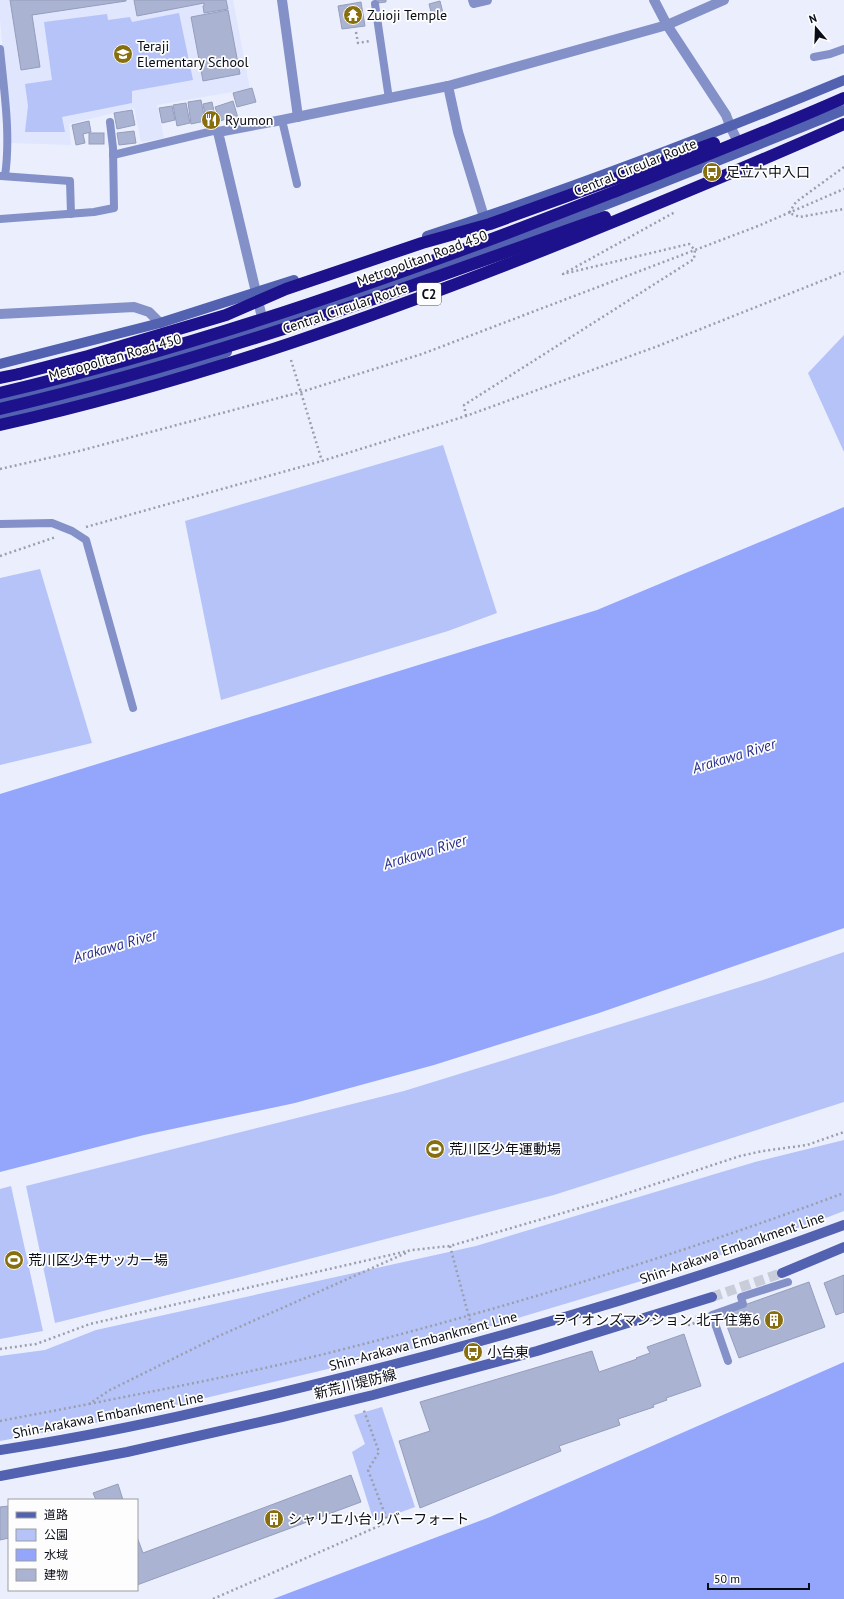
<svg xmlns="http://www.w3.org/2000/svg" width="844" height="1599" font-family="'PT Sans','Noto Sans JP',sans-serif">
  <rect width="100%" height="100%" fill="#ebeffd"/>
  <polygon fill="#dfe6fe" points="0,0 233,0 250,89 157,105 164,138 141,142 134,108 69,124 71,145 11,143 0,19"/>
  <g fill="#b5c3f8">
    <polygon points="179,13 193,80 132,91 132,103 62,117 65,132 25,132 28,106 25,84 52,80 44,22 107,14 108,20 130,17 132,22"/>
    <polygon points="844,335 844,452 808,373"/>
    <polygon points="443,445 497,613 448,631 221,700 185,521"/>
    <polygon points="40,569 92,743 0,765 0,578"/>
    <polygon points="844,952 844,1102 554,1195 244,1276 55,1323 26,1186 404,1091 763,980"/>
    <polygon points="844,1140 844,1211 823,1219 678,1270 425,1346 121,1418 0,1441 0,1356 45,1350 96,1330 476,1246 755,1162"/>
    <polygon points="11,1186 43,1331 0,1339 0,1189"/>
    <polygon points="382,1407 415,1507 374,1522 352,1452 365,1444 354,1415"/>
  </g>
  <g fill="#93a6fb">
    <polygon points="844,507 844,928 599,1013 434,1065 295,1103 144,1135 0,1172 0,794 597,610"/>
    <polygon points="844,1362 844,1599 273,1599 490,1517"/>
  </g>
  <g fill="#abb3d3" stroke="#949dbc">
    <polygon points="10,0 126,0 126,1 32,15 40,67 21,70"/>
    <polygon points="134,0 226,0 228,9 204,13 203,6 204,6 204,3 137,16"/>
    <polygon points="378,0 386,0 386,2 378,3"/>
    <polygon points="440,1 444,17 433,20 429,4"/>
    <polygon points="361,2 365,26 342,29 338,6"/>
    <polygon points="228,10 240,74 203,81 191,17"/>
    <polygon points="252,88 256,102 237,107 233,93"/>
    <polygon points="201,100 205,121 191,124 188,102"/>
    <polygon points="233,101 238,118 229,120 229,118 220,121 215,107"/>
    <polygon points="212,102 217,125 207,127 203,104"/>
    <polygon points="186,103 190,123 177,126 173,105"/>
    <polygon points="172,106 175,120 162,123 159,108"/>
    <polygon points="132,110 135,125 117,129 114,113"/>
    <polygon points="89,121 91,132 83,134 85,143 76,145 72,125"/>
    <polygon points="134,131 136,143 119,145 117,133"/>
    <rect x="89" y="133" width="15" height="11"/>
    <polygon points="844,1275 844,1312 836,1315 824,1283"/>
    <polygon points="809,1282 825,1327 739,1358 722,1313"/>
    <polygon points="684,1334 701,1386 666,1398 667,1400 653,1405 654,1407 618,1419 620,1425 559,1446 561,1451 420,1508 399,1441 430,1431 420,1402 592,1351 599,1372 637,1359 636,1358 650,1353 647,1347"/>
    <polygon points="351,1475 361,1502 137,1585 137,1537 143,1553"/>
    <polygon points="118,1484 123,1500 96,1500 93,1493"/>
    <polygon points="9,1506 9,1538 0,1540 0,1507"/>
  </g>
  <g fill="none" stroke-linecap="round" stroke-linejoin="round">
    <polyline stroke="#c9cdda" stroke-width="10" stroke-dasharray="10 5" stroke-linecap="butt" points="712,1297 782,1273"/>
    <g stroke="#9b9eab" stroke-width="2.5" stroke-dasharray="2 3" stroke-linecap="butt">
      <polyline points="356,32 358,43 370,41"/>
      <polyline points="844,167 796,202 789,213 800,217 844,209"/>
      <polyline points="291,360 322,461"/>
      <polyline points="466,416 464,405 694,259 695,250 689,244 563,274 675,212"/>
      <polyline points="0,469 79,451 301,392 422,354 758,226 844,189"/>
      <polyline points="86,527 322,461 466,416 658,346 844,272"/>
      <polyline points="0,556 56,537"/>
      <polyline points="450,1246 473,1332"/>
      <polyline points="702,1315 687,1320 689,1325 703,1320"/>
      <polyline points="0,1349 36,1344 90,1324 412,1250 450,1246 607,1200 740,1156 763,1151 807,1145 844,1132"/>
      <path d="M 89,1404 C 174,1387 259,1371 344,1349 C 513,1306 680,1254 844,1193"/>
      <polyline points="0,1421 89,1404 110,1390 219,1336 406,1253"/>
      <polyline points="213,1599 388,1522 368,1470 379,1452 363,1408"/>
    </g>
    <g stroke="#8391c8" stroke-width="8">
      <polyline points="375,4 389,99"/>
      <path d="M 0,49 C 4,91 11,134 5,176"/>
      <polyline points="814,57 830,54 844,49"/>
      <polyline points="282,120 297,184"/>
      <polyline points="113,155 213,131 218,132"/>
      <polyline points="1,176 70,181 71,214"/>
      <polyline points="0,219 94,212 114,208 113,148 110,122"/>
      <polyline points="0,524 52,523 72,531 86,540 133,708"/>
      <polyline points="728,1361 712,1315 743,1304 741,1297 788,1282"/>
    </g>
    <g stroke="#8391c8" stroke-width="10">
      <polyline points="282,0 298,117"/>
      <polyline points="473,0 474,3 487,0"/>
      <polyline points="654,0 667,25 726,115 731,128 741,148"/>
      <polyline points="448,86 458,132 484,217"/>
      <polyline points="0,314 134,307 149,312 160,323"/>
      <polyline points="264,326 218,132 282,120 448,86 667,25 724,0"/>
    </g>
    <g stroke="#5261b0" stroke-width="10">
      <path d="M 427,236 C 568,190 707,137 844,80"/>
      <polyline points="0,364 160,323 294,280"/>
      <path d="M 0,403 C 126,374 249,334 370,292 C 530,236 687,174 844,110"/>
      <polyline points="0,416 168,373 211,359 227,352"/>
      <polyline points="782,1273 844,1247"/>
      <path d="M 0,1450 C 119,1432 236,1404 352,1375 C 518,1333 683,1285 844,1225"/>
      <polyline points="0,1476 127,1452 282,1417 373,1395 537,1351 712,1297"/>
    </g>
    <g stroke="#1e118c" stroke-width="12">
      <polyline points="428,280 605,217"/>
      <polyline points="0,378 19,374"/>
      <path d="M 0,425 C 197,381 387,313 574,238 C 664,201 755,164 844,124"/>
    </g>
    <g stroke="#1e118c" stroke-width="12">
      <polyline points="19,374 88,356 226,315 286,289 422,243 490,224 714,143"/>
      <path d="M 0,393 C 209,343 411,272 611,193 C 689,162 767,132 844,98"/>
      <path d="M 0,409 C 145,375 287,330 428,280"/>
    </g>
  </g>
  <defs>
    <symbol id="temple-disc" viewBox="-11 -11 22 22"><circle r="9.5" fill="#876e0e" stroke="#fdfdfd"/><path d="M0-6L5-2H3V0L6.5 2.5H4V6H1.5V3h-3V6H-4V2.5H-6.5L-3 0V-2H-5Z" fill="#fff"/></symbol>
    <symbol id="school-disc" viewBox="-11 -11 22 22"><circle r="9.5" fill="#876e0e" stroke="#fdfdfd"/><path d="M0-5L7-2L0 1L-7-2ZM-4 1L0 2.5L4 1V4Q0 6-4 4Z" fill="#fff"/></symbol>
    <symbol id="restaurant-disc" viewBox="-11 -11 22 22"><circle r="9.5" fill="#876e0e" stroke="#fdfdfd"/><path d="M-5-6h1v4h1v-4h1v4h1v-4h1v5L-1.5 .5V6h-2V.5L-5-1ZM5-6V6H3V1.5H1.5Q1.5-4 5-6Z" fill="#fff"/></symbol>
    <symbol id="bus-disc" viewBox="-11 -11 22 22"><circle r="9.5" fill="#876e0e" stroke="#fdfdfd"/><path d="M-5-6H5V4H4V6H2V4H-2V6H-4V4H-5ZM-3.5-4V0h7V-4ZM-3.5 1.2v1.5H-2V1.2ZM2 1.2v1.5H3.5V1.2Z" fill="#fff"/></symbol>
    <symbol id="stadium-disc" viewBox="-11 -11 22 22"><circle r="9.5" fill="#876e0e" stroke="#fdfdfd"/><path d="M0-5a6.5 5 0 1 0 0 10a6.5 5 0 1 0 0-10ZM-3.5-1.8h7v3.6h-7Z" fill="#fff"/></symbol>
    <symbol id="building-disc" viewBox="-11 -11 22 22"><circle r="9.5" fill="#876e0e" stroke="#fdfdfd"/><path d="M-4-6H4V6H1V3H-1V6H-4ZM-2.5-4.3h1.7v1.8h-1.7ZM.8-4.3h1.7v1.8H.8ZM-2.5-1h1.7V.8h-1.7ZM.8-1h1.7V.8H.8Z" fill="#fff"/></symbol>
  </defs>
  <g fill-rule="evenodd">
    <use href="#temple-disc" x="342" y="4" width="22" height="22"/>
    <use href="#school-disc" x="112" y="43" width="22" height="22"/>
    <use href="#restaurant-disc" x="200" y="109" width="22" height="22"/>
    <use href="#bus-disc" x="701" y="161" width="22" height="22"/>
    <use href="#stadium-disc" x="424" y="1138" width="22" height="22"/>
    <use href="#stadium-disc" x="3" y="1249" width="22" height="22"/>
    <use href="#building-disc" x="763" y="1309" width="22" height="22"/>
    <use href="#bus-disc" x="462" y="1341" width="22" height="22"/>
    <use href="#building-disc" x="263" y="1508" width="22" height="22"/>
  </g>
  <g text-anchor="middle" stroke-width="3.5" stroke-linejoin="round" paint-order="stroke">
    <rect fill="#fdfdfd" stroke="#53545c" stroke-width="1" x="417" y="283" width="24" height="22" rx="3"/>
    <g font-size="13" font-weight="bold" fill="#0a0c17">
      <text x="429" y="299">C2</text>
    </g>
    <g font-size="14" fill="#0a0c17" stroke="#fdfdfd" text-anchor="start">
      <text x="367" y="20">Zuioji Temple</text>
      <text x="137" y="51">Teraji<tspan x="137" dy="16">Elementary School</tspan></text>
      <text x="225" y="125">Ryumon</text>
      <text x="726" y="177">足立六中入口</text>
      <text x="449" y="1154">荒川区少年運動場</text>
      <text x="28" y="1265">荒川区少年サッカー場</text>
      <text x="760" y="1325" text-anchor="end">ライオンズマンション 北千住第6</text>
      <text x="487" y="1357">小台東</text>
      <text x="288" y="1524">シャリエ小台リバーフォート</text>
    </g>
    <g font-size="14" fill="#0a0c17" stroke="#fdfdfd">
      <text transform="translate(635 167) rotate(-22)" y="5">Central Circular Route</text>
      <text transform="translate(422 258) rotate(-20)" y="5">Metropolitan Road 450</text>
      <text transform="translate(345 308) rotate(-19)" y="5">Central Circular Route</text>
      <text transform="translate(115 357) rotate(-16)" y="5">Metropolitan Road 450</text>
      <text transform="translate(732 1248) rotate(-19)" y="5">Shin-Arakawa Embankment Line</text>
      <text transform="translate(423 1341) rotate(-15)" y="5">Shin-Arakawa Embankment Line</text>
      <text transform="translate(355 1384) rotate(-14)" y="5">新荒川堤防線</text>
      <text transform="translate(108 1415) rotate(-11)" y="5">Shin-Arakawa Embankment Line</text>
    </g>
    <g font-size="15" font-style="italic" fill="#292f8e" stroke="#fdfdfd">
      <text transform="translate(734 756) rotate(-17)" y="5">Arakawa River</text>
      <text transform="translate(425 852) rotate(-17)" y="5">Arakawa River</text>
      <text transform="translate(115 946) rotate(-16)" y="5">Arakawa River</text>
    </g>
  </g>
  <rect x="8" y="1499" width="130" height="92" fill="#fdfdfd" stroke="#9c9da1"/>
  <rect x="16" y="1512" width="20" height="6" fill="#5261b0" stroke="#9c9da1"/>
  <text x="44" y="1519" font-size="12" fill="#0a0c17">道路</text>
  <rect x="16" y="1529" width="20" height="12" fill="#b5c3f8" stroke="#9c9da1"/>
  <text x="44" y="1539" font-size="12" fill="#0a0c17">公園</text>
  <rect x="16" y="1549" width="20" height="12" fill="#93a6fb" stroke="#9c9da1"/>
  <text x="44" y="1559" font-size="12" fill="#0a0c17">水域</text>
  <rect x="16" y="1569" width="20" height="12" fill="#abb3d3" stroke="#9c9da1"/>
  <text x="44" y="1579" font-size="12" fill="#0a0c17">建物</text>
  <g transform="translate(816 28) rotate(341)" stroke="#fdfdfd" stroke-width="3" paint-order="stroke">
  <path d="M0-3L7 15L0 10L-7 15Z" fill="#0a0c17"/>
  <text y="-6" font-size="11" font-weight="bold" text-anchor="middle" fill="#0a0c17">N</text>
  </g>
  <path d="M708 1583v6h101v-6" fill="none" stroke="#0a0c17" stroke-width="2"/>
  <text x="714" y="1583" font-size="12" fill="#0a0c17" stroke="#fdfdfd" stroke-width="3" paint-order="stroke">50 m</text>
</svg>
